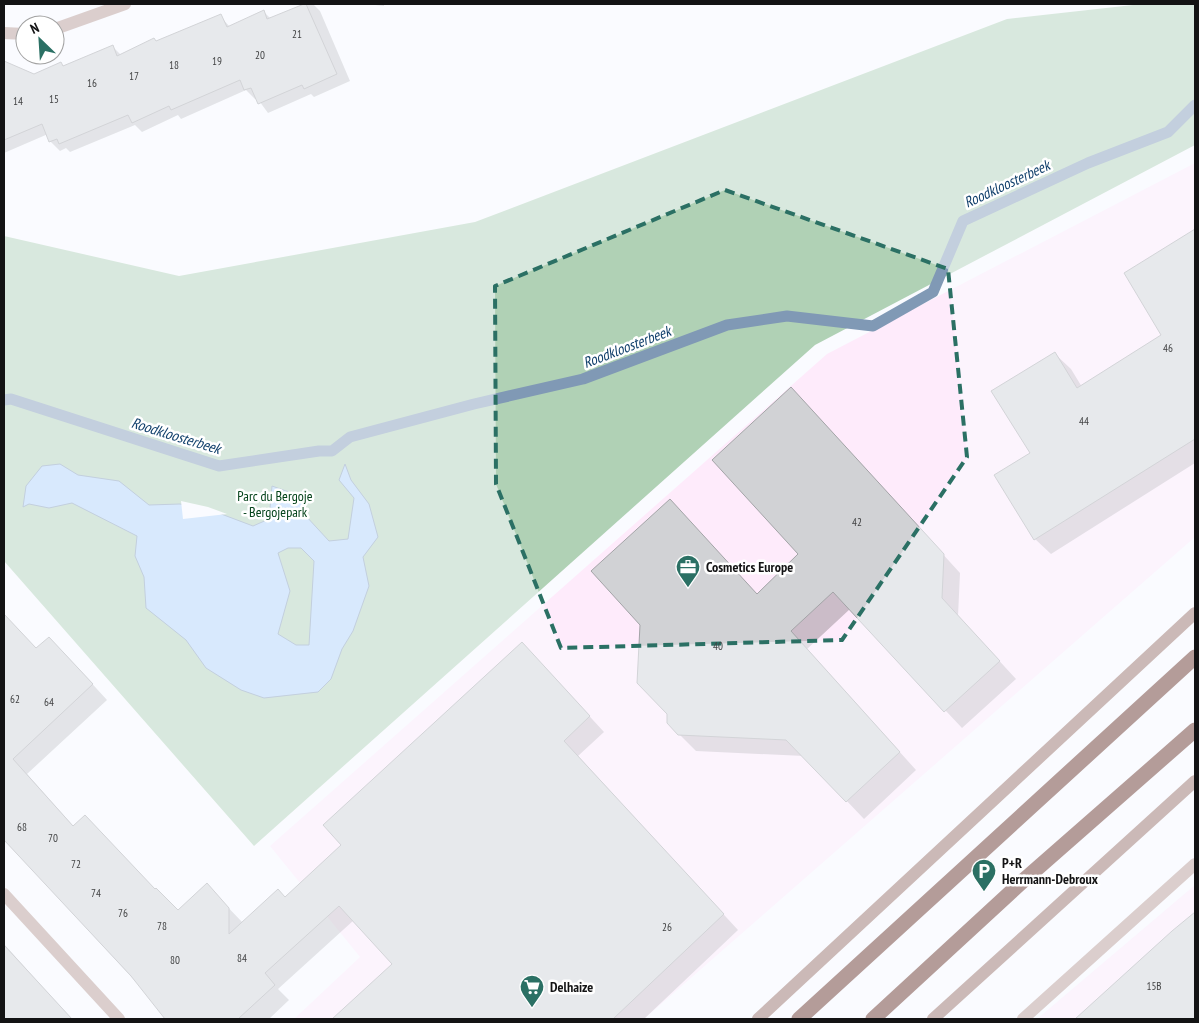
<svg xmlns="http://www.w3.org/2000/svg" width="1199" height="1023" font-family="'PT Sans Narrow',sans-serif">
  <rect width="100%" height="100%" fill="#fafbff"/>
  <g fill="#feebfb">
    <polygon points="1195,163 1195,537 644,1019 294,1019 360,957 270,846 827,354"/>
    <polygon points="1195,885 1195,1019 1037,1019"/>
  </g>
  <polygon fill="#b0d1b5" points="1142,4 1195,4 1195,145 815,345 254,846 4,561 4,236 179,276 475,222 1007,19"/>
  <path fill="#afd3fa" stroke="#8099b5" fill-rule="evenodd" d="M 60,464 L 78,475 L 119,481 L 149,505 L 180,504 L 208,509 L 253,526 L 269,519 L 272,486 L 303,497 L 305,515 L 329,541 L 348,539 L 354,498 L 339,480 L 345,464 L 351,480 L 369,504 L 378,537 L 363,557 L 369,586 L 353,631 L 342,649 L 331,679 L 318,692 L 264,698 L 241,690 L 206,668 L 186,640 L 146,608 L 144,577 L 135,556 L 137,536 L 72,503 L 49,508 L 29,504 L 23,507 L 26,486 L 42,466 ZM 288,548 L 301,548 L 314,561 L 309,645 L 296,645 L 278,634 L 290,591 L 278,553 Z"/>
  <polygon fill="#fafbff" points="181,501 208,507 227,514 183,519"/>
  <g fill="#0003">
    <polygon points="307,4 313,4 320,11 350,81 314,97 311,94 268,113 257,98 255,99 246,90 181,119 178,115 142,132 135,125 70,152 66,148 60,151 50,141 48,134 4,153 4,79 23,71 34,76 61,64 64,66 113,47 121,55 220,16 230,27 263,11 271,19"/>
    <polygon points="366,4 384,4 384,6"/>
    <polygon points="1188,235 1195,243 1195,463 1051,554 1035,539 1031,454 1055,354 1071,369 1082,387 1163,335"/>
    <polygon points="808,406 960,573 958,616 1016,679 962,728 850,609 807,649 916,770 864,819 804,756 696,751 679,734 668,714 758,596 800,554"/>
    <polygon points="8,620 37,650 64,653 107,700 27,774 74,827 155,891 178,911 221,900 243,923 286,898 537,659 604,732 578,756 738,930 644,1019 334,1019 394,964 354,920 278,989 289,1000 269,1019 170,1019 4,838 4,624"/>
    <polygon points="1195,913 1195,1019 1079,1019"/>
    <polygon points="4,944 71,1019 4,1019"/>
  </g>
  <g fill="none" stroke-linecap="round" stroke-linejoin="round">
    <polyline stroke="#8099b5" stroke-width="11" points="4,400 11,399 219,466 319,451 332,451 350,437 474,404 583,379 727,325 787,316 873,326 933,292 963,221 1088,163 1168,132 1195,105"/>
  </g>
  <g fill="#d1d2d5" stroke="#a3a4a7">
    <polygon points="304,4 306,4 337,74 304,89 302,85 258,104 251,88 244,90 240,80 171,110 169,106 132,123 128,115 59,144 57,139 49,142 42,124 4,140 4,61 34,74 61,62 63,66 113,45 117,56 154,38 156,41 221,14 227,27 264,10 267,19"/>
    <polygon points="1195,229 1195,439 1034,540 994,475 1030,453 991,391 1055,352 1077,388 1161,335 1124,273"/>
    <polygon points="791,387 944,554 942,598 1000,661 944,712 833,592 791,631 900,752 846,802 786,740 678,735 667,723 667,714 637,683 640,625 591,571 670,499 757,594 798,554 712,460"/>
    <polygon points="4,614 36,648 49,637 93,684 13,759 73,826 85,815 155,889 156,888 178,910 207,883 229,908 229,934 278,889 285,897 341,845 323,825 522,642 590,716 564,741 724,914 613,1019 332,1019 392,964 339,906 265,973 275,985 238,1019 165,1019 131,976 4,840"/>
    <polygon points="1195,912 1195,1019 1075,1019 1172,931"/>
    <polygon points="4,945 72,1019 4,1019"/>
  </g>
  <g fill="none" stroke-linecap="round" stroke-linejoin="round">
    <polyline stroke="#b69891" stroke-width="12" points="1023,1019 1195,864"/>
    <g stroke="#b69891" stroke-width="12">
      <polyline points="55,29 125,4"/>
      <polyline points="4,33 25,34"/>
      <polyline points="4,894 119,1019"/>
    </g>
    <g stroke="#93685f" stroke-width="12">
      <polyline points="758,1019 1195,613"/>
      <polyline points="933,1019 1195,781"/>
    </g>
    <g stroke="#60281e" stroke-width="15">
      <polyline points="799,1019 1195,657"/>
      <polyline points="873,1019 1024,880 1195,730"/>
    </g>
  </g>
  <path d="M0 0H1199V1023H0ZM 725,190 L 948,269 L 967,457 L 842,640 L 561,648 L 496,484 L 495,286 Z" fill="#fafbff" fill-opacity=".55" fill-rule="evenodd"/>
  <path fill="none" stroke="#2b7064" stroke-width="4" stroke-dasharray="10 6" stroke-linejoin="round" d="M 725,190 L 948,269 L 967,457 L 842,640 L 561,648 L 496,484 L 495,286 Z"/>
  <defs>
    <symbol id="office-pin" viewBox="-11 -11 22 30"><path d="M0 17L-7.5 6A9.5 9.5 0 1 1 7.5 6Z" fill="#2b7064" stroke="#fff"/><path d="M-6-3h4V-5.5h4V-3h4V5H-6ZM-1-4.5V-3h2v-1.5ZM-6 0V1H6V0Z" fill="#fff"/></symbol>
    <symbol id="parking-pin" viewBox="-11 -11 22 30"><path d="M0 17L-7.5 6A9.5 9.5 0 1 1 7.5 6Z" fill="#2b7064" stroke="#fff"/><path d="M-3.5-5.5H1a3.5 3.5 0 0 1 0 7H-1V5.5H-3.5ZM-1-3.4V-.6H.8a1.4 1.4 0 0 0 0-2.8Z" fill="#fff"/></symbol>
    <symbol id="supermarket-pin" viewBox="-11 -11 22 30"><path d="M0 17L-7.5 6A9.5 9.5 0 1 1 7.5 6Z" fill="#2b7064" stroke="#fff"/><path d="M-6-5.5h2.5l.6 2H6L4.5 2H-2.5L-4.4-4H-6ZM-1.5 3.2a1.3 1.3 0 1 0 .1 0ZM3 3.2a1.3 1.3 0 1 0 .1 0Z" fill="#fff"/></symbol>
  </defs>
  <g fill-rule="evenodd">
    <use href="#office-pin" x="674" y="553" width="28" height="38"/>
    <use href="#parking-pin" x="970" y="857" width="28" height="38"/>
    <use href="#supermarket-pin" x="518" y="973" width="28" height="38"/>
  </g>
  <g text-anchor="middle" stroke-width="5" stroke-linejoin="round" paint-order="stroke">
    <g font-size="11" fill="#424344">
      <text x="297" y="38">21</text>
      <text x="260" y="59">20</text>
      <text x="217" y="65">19</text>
      <text x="174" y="69">18</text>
      <text x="134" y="80">17</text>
      <text x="92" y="87">16</text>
      <text x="54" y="103">15</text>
      <text x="18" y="105">14</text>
      <text x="1168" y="352">46</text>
      <text x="1084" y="425">44</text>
      <text x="857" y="526">42</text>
      <text x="718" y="650">40</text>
      <text x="15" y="703">62</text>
      <text x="49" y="706">64</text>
      <text x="22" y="831">68</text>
      <text x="53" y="842">70</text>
      <text x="76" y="868">72</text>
      <text x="96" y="897">74</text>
      <text x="123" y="917">76</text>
      <text x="162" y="930">78</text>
      <text x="667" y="931">26</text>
      <text x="242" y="962">84</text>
      <text x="175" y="964">80</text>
      <text x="1154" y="990">15B</text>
    </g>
    <g font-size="14" fill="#04431a" stroke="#fff">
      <text x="275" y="501">Parc du Bergoje<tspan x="275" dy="16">- Bergojepark</tspan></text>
    </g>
    <g font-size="14" font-weight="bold" fill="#131314" stroke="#fff" text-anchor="start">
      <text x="706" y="572">Cosmetics Europe</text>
      <text x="1002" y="868">P+R<tspan x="1002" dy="16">Herrmann-Debroux</tspan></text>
      <text x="550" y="992">Delhaize</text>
    </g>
    <g font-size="15" font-style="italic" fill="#103f6b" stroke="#fff">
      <text transform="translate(1007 184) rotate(-25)" y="5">Roodkloosterbeek</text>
      <text transform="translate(627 347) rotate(-21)" y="5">Roodkloosterbeek</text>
      <text transform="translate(176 436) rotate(17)" y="5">Roodkloosterbeek</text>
    </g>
  </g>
  <rect width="1199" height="1023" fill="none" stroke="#131314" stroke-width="10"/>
  <g transform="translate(40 40) rotate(335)"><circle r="24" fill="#ffffff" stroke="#a1a1a1"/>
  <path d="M0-4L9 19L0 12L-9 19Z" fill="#2b7064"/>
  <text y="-8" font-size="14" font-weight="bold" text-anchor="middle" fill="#131314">N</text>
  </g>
</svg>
